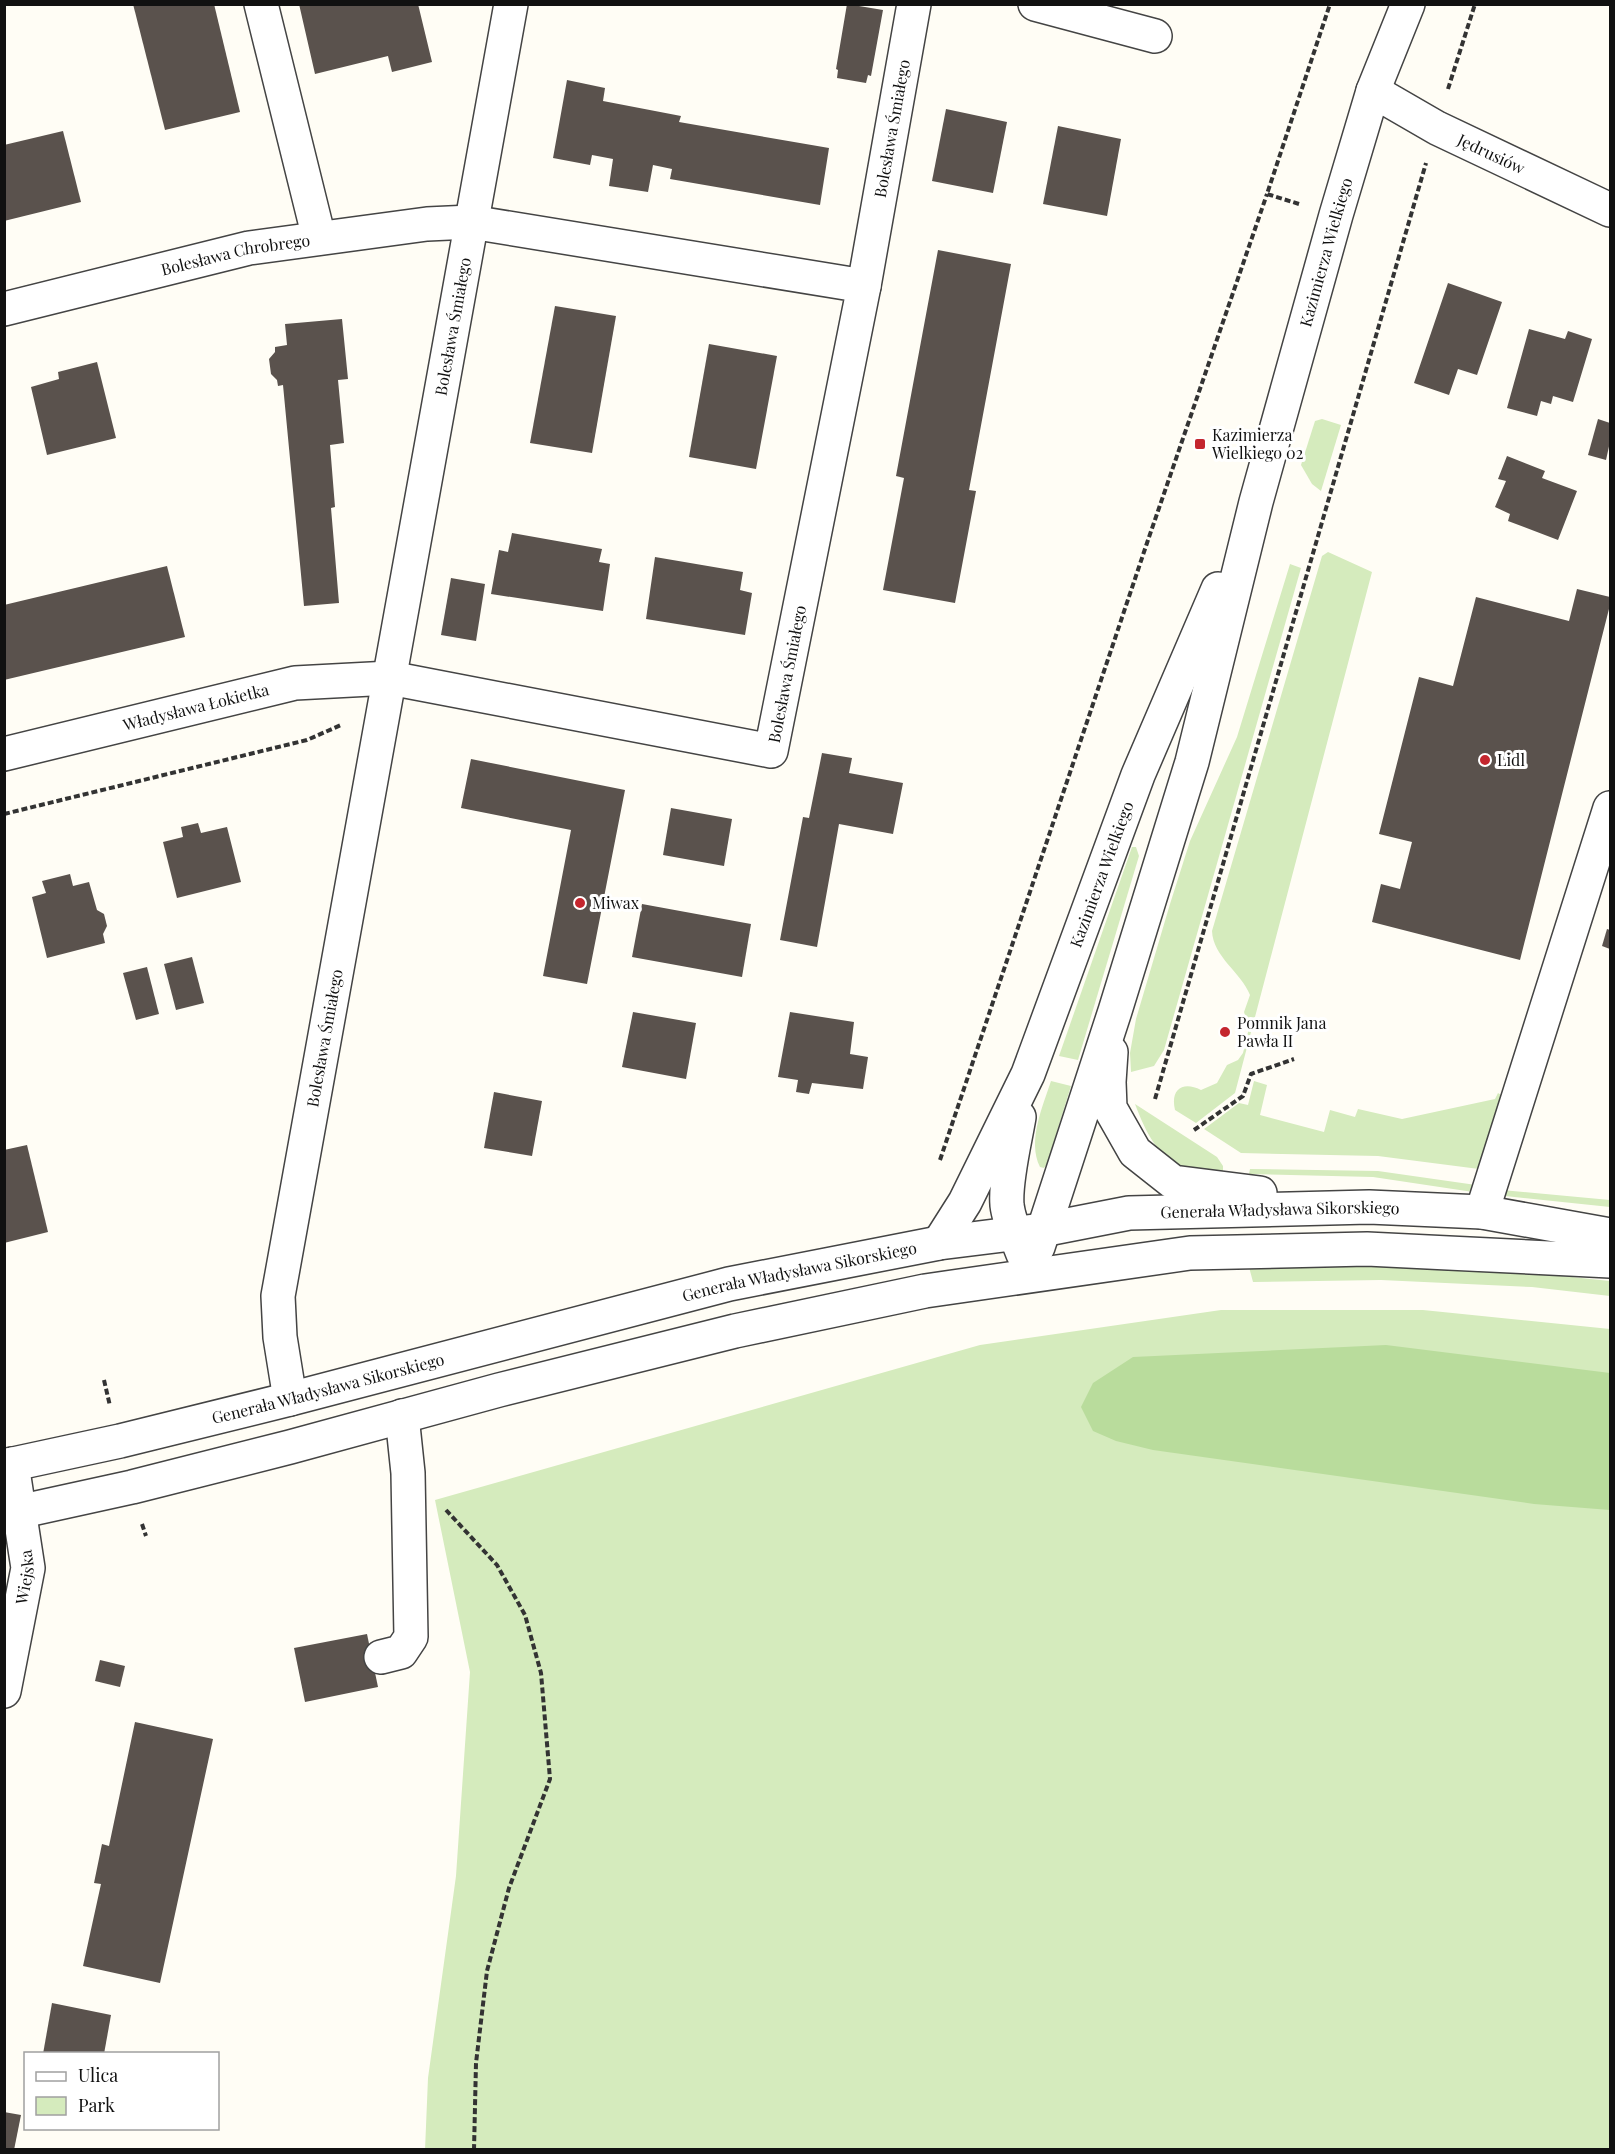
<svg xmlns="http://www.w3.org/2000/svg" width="1615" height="2154" font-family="'Playfair Display',serif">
  <rect width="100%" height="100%" fill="#fffdf5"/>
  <g fill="#d5ebbd">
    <polygon points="1322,419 1341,425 1321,491 1312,484 1301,465 1315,421"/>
    <path d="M 1328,552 L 1372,572 L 1235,1093 L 1196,1123 L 1175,1110 C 1170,1089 1183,1081 1201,1090 L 1217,1083 L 1227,1065 L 1238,1060 L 1243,1053 L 1249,1028 L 1244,1012 L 1250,995 C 1241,972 1213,957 1212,931 L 1322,556 Z"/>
    <polygon points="1290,564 1301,568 1164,1050 1154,1066 1131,1072 1130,1053 1136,1019 1170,904 1190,841 1237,737"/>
    <polygon points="1132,847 1136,847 1139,856 1078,1060 1059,1056"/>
    <path d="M 1051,1081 L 1071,1086 L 1047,1164 L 1044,1168 L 1040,1167 C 1027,1141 1043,1106 1051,1081 Z"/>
    <polygon points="1254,1081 1267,1085 1260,1115 1324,1132 1330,1110 1355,1117 1358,1109 1402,1119 1495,1099 1498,1093 1501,1095 1492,1122 1497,1123 1479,1169 1378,1156 1241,1153 1204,1129 1239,1103 1248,1105"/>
    <path d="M 1135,1104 L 1217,1157 L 1223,1166 L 1223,1172 C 1212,1171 1201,1171 1190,1169 C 1159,1163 1145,1130 1135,1104 Z"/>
    <polygon points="1250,1169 1378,1171 1476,1185 1473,1192 1373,1177 1249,1174"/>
    <polygon points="1502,1190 1610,1200 1610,1207 1505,1196"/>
    <polygon points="1310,1264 1428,1266 1524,1272 1610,1281 1610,1296 1532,1287 1381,1280 1253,1282 1249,1267"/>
    <polygon points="1221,1310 1423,1310 1610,1329 1610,2149 425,2150 428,2078 456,1876 470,1672 435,1500 980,1345"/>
  </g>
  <polygon fill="#b9dc9c" points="1386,1345 1610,1373 1610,1510 1534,1504 1153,1450 1116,1441 1093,1431 1081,1407 1093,1383 1133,1357"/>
  <g fill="#5a524d">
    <polygon points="133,4 214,4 240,112 165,130"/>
    <polygon points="299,4 418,4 432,62 392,72 388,56 315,74"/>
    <polygon points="847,4 883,10 871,76 868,75 866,83 837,78 838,70 836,69"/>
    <polygon points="567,80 605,88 603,101 681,116 679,122 829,148 820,205 670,179 672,169 653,165 648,192 609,186 613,159 592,155 590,165 553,158"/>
    <polygon points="946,109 1007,122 993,193 932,181"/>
    <polygon points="1058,126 1121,139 1107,216 1043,204"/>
    <polygon points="63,131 81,202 4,221 4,145"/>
    <polygon points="938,250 1011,264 969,490 976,491 955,603 883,590 904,478 896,476"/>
    <polygon points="1448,283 1502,302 1477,375 1458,369 1449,395 1414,383"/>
    <polygon points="555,306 616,316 592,453 530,443"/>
    <polygon points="342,319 348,379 338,380 344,443 330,445 335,507 331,508 339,603 304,606 283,385 278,386 277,380 271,374 269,359 275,352 275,347 287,345 285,324"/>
    <polygon points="1529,329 1565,339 1568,331 1592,339 1573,402 1553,396 1551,404 1541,401 1537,416 1507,408"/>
    <polygon points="709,344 777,356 756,469 689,457"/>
    <polygon points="97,362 116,438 47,455 31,387 59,379 58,372"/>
    <polygon points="1598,419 1610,423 1610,442 1606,460 1588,455"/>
    <polygon points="1507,456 1545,471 1542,478 1577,491 1558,540 1508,521 1510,514 1495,507 1506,481 1498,479"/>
    <polygon points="512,533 602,549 599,562 610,564 603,611 491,594 499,550 508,552"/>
    <polygon points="655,557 743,572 740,590 752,593 745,635 646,619"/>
    <polygon points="167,566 185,637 4,680 4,605"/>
    <polygon points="451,578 485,584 476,641 441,635"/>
    <polygon points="1577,589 1610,597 1610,605 1520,960 1372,922 1381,884 1400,889 1412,842 1379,834 1419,677 1453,686 1476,597 1569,621"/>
    <polygon points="822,753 852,758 849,773 903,783 893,834 839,824 817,947 780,940 803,817 809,818"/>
    <polygon points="471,759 625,790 587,984 543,976 571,830 461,808"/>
    <polygon points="671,808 732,819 724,866 663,855"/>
    <polygon points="198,823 201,833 227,827 241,882 177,898 163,842 183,837 181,827"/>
    <polygon points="70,874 73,886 89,882 97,910 104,914 107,926 103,934 105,943 47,958 32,897 46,893 42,881"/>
    <polygon points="642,904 751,924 742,977 632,957"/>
    <polygon points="1607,929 1610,930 1610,949 1602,946"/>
    <polygon points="192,957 204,1003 176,1010 164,964"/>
    <polygon points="147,967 159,1014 136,1020 123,973"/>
    <polygon points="633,1012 696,1023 686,1079 622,1067"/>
    <polygon points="790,1012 854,1022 850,1054 868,1057 863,1089 812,1083 809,1094 796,1092 798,1080 778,1077"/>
    <polygon points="494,1092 542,1101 532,1156 484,1148"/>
    <polygon points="27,1145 48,1232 4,1243 4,1150"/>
    <polygon points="367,1634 378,1687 305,1702 294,1648"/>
    <polygon points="100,1660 125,1666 120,1687 95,1681"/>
    <polygon points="135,1722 213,1739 160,1983 83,1966 101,1884 94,1883 102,1844 109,1846"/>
    <polygon points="52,2003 111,2015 104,2054 43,2054"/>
    <polygon points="4,2112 21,2115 14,2150 4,2150"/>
  </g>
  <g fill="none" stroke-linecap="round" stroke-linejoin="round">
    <defs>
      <g id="minor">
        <polyline points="261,4 319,238"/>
        <polyline points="1035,4 1155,36"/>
        <path id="s1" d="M 1373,91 L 1437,128 L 1610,210"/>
        <path id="s2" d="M 864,286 L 914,4"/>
        <path id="s3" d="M 4,309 L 249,248 L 427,224 L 471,222 L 864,286 L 771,751 L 390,678 L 295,683 L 4,754"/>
        <polyline points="1111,1052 1109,1082 1110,1108 1135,1152 1173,1182 1260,1193"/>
        <path d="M 1019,1117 C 1015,1141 1005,1181 1007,1205 C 1009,1222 1017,1238 1023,1254"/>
        <polyline points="1482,1212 1610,808"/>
        <path id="s4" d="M 939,1243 L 965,1202 L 1028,1074 L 1138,775 L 1218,589"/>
        <path id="s5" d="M 1038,1247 L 1115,1011 L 1192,762 L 1256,502 L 1336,215 L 1373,91 L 1408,4"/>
        <path id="s6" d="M 290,1399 L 280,1337 L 278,1296 L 511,4"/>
        <path id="s7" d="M 4,1466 L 120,1441 L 290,1399 L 729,1284 L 939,1243 L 1042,1230 L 1129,1213 L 1369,1207 L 1482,1212 L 1610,1235"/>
        <polyline points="4,1515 132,1487 290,1447 499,1390 735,1331 925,1291 1190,1253 1367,1249 1610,1261"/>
        <polyline points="381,1657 401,1652 411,1637 408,1473 402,1416"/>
        <path id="s8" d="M 4,1691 L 28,1568 L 12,1464"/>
      </g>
    </defs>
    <use href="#minor" stroke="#444" stroke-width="36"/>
    <g stroke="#333" stroke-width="4" stroke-dasharray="6 3" stroke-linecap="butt">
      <polyline points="1448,89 1475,4"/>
      <polyline points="1299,204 1267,194 1330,4"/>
      <polyline points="4,814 307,740 341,725"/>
      <polyline points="1155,1099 1426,163"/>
      <polyline points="1194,1130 1243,1096 1251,1074 1294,1059"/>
      <polyline points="940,1160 1147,543 1267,194"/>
      <polyline points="104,1380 110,1406"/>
      <polyline points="446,1510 497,1565 525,1615 541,1673 550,1779 509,1888 487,1971 476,2063 474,2150"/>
      <polyline points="142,1524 146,1536"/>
    </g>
    <use href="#minor" stroke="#fff" stroke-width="33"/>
  </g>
  <g fill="#c4262e" stroke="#fff" stroke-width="2">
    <rect x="1194" y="438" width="12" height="12" rx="3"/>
    <circle cx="1485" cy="760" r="6"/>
    <circle cx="580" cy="903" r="6"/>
    <circle cx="1225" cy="1032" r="6"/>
  </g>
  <g text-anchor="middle" stroke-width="6" stroke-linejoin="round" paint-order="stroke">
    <g font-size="16" fill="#111" stroke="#fff">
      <text dy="6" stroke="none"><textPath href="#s2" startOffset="160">Bolesława Śmiałego</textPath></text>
      <text dy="6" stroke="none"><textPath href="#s1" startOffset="134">Jędrusiów</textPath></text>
      <text dy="6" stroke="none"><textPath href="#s5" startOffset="1036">Kazimierza Wielkiego</textPath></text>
      <text dy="6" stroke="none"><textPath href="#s3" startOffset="238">Bolesława Chrobrego</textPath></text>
      <text dy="6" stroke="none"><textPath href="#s6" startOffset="1089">Bolesława Śmiałego</textPath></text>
      <text transform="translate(787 674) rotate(-79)" y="6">Bolesława Śmiałego</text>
      <text transform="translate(196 707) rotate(-14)" y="6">Władysława Łokietka</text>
      <text dy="6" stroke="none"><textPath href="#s4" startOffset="404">Kazimierza Wielkiego</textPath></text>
      <text dy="6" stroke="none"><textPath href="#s6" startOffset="366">Bolesława Śmiałego</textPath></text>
      <text dy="6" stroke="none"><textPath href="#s7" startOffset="1305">Generała Władysława Sikorskiego</textPath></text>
      <text dy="6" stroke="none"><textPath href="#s7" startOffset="819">Generała Władysława Sikorskiego</textPath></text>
      <text dy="6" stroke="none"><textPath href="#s7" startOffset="333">Generała Władysława Sikorskiego</textPath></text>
      <text dy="6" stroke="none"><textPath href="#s8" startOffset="116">Wiejska</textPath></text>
    </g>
    <g font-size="16" fill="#111" stroke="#fff" text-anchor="start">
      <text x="1212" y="441">Kazimierza<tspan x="1212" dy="18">Wielkiego 02</tspan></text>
      <text x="1497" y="766">Lidl</text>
      <text x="592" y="909">Miwax</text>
      <text x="1237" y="1029">Pomnik Jana<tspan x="1237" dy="18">Pawła II</tspan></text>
    </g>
  </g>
  <rect width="1615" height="2154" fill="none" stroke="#111111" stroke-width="12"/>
  <rect x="24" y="2052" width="195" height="78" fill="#ffffff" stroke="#a0a0a0" stroke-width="1.5"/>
  <rect x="36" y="2072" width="30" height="9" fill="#ffffff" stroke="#a0a0a0" stroke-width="1.5"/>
  <text x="78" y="2082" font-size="18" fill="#111111">Ulica</text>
  <rect x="36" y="2097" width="30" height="18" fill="#d5ebbd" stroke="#a0a0a0" stroke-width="1.5"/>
  <text x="78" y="2112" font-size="18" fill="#111111">Park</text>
</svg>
